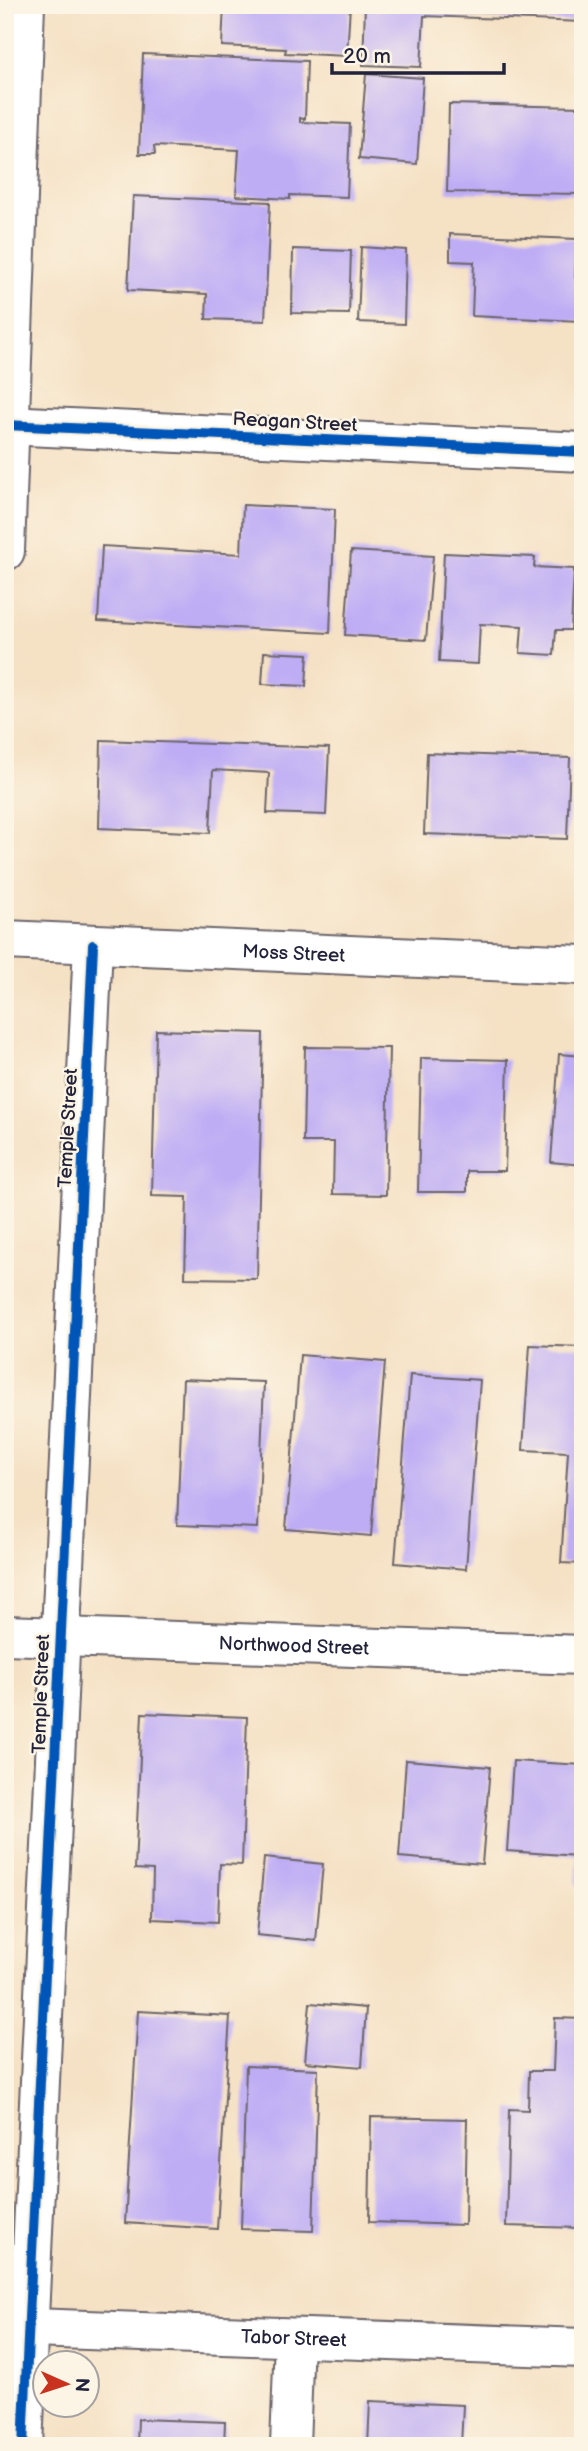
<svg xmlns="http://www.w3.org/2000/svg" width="588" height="2451" font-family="'Balsamiq Sans',sans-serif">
  <rect width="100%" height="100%" fill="#fcf5e5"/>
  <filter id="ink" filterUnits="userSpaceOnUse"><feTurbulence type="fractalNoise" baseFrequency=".0143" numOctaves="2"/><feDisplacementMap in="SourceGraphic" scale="14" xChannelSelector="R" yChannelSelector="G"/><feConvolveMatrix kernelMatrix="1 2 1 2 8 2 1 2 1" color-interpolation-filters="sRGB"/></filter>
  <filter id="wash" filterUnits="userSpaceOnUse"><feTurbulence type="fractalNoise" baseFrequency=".00686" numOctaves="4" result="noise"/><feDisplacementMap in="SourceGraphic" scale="28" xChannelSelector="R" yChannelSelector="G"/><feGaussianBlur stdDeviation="1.57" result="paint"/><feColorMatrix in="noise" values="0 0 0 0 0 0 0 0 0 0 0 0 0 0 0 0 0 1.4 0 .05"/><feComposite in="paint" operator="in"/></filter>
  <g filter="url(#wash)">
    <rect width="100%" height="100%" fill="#f5e1c4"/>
    <g id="blocks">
      <g fill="#beacf5">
        <polygon points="224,5 350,5 347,56 285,53 286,49 222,46"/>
        <polygon points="365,5 583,5 583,22 424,16 421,67 363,65"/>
        <polygon points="143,54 307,61 305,119 300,118 300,122 350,124 347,197 290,195 290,199 236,196 239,150 154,146 155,154 139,154"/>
        <polygon points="366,74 423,78 417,164 359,159"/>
        <polygon points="449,104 582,107 581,194 447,192"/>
        <polygon points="133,196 270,202 265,321 206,319 207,294 128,290"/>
        <polygon points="450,234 577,239 575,278 581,279 580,321 472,316 474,262 450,261"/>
        <polygon points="361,247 406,250 404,324 358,322"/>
        <polygon points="293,249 351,251 349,314 292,313"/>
        <polygon points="243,505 335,509 330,633 98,621 102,546 241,554"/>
        <polygon points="351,551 433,556 426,640 345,635"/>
        <polygon points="444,553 535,557 534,567 574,569 571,630 556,630 554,655 520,653 522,626 480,624 478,664 439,662"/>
        <polygon points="264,652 308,654 306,686 262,684"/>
        <polygon points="101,740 329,748 326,815 267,813 269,773 213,770 210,833 99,828"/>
        <polygon points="427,753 570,758 567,839 424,834"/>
        <polygon points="156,1030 263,1033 257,1279 185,1278 187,1197 152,1196"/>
        <polygon points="305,1047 389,1048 386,1195 333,1194 334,1142 303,1142"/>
        <polygon points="559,1054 583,1056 583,1165 551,1162"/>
        <polygon points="421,1058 508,1060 505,1171 467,1171 467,1192 418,1192"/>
        <polygon points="530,1345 583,1347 583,1399 579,1446 583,1447 583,1564 561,1563 568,1452 523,1450"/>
        <polygon points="300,1355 385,1362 371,1536 286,1529"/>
        <polygon points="410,1375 480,1380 466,1569 395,1563"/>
        <polygon points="183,1379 264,1382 258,1528 177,1525"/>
        <polygon points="142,1713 247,1717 242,1865 220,1864 218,1922 152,1919 153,1870 135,1869"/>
        <polygon points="406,1760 490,1767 482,1864 399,1857"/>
        <polygon points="513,1761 583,1765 583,1886 576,1885 578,1856 507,1851"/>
        <polygon points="264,1858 323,1864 316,1941 257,1935"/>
        <polygon points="310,2003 366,2008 362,2067 305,2062"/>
        <polygon points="138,2011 230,2016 217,2229 125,2223"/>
        <polygon points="555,2018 583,2019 581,2228 506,2226 509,2109 528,2110 529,2071 553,2071"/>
        <polygon points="246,2066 318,2069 313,2231 241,2229"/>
        <polygon points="371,2117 467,2119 465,2225 369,2222"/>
        <polygon points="370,2401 463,2405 461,2446 368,2446"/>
        <polygon points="138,2419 225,2422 224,2446 137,2446"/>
      </g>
    </g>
  </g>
  <g filter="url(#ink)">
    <use href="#blocks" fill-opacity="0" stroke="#6c656b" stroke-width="2"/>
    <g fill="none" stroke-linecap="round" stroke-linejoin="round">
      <defs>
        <g id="minor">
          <polyline points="5,425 583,452"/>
          <polyline points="5,551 25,5"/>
          <path id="s1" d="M 5,940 L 583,965"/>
          <path id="s2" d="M 5,1635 L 583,1655"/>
          <path id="s3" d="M 5,2327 L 583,2348"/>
          <polyline points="23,2446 93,945"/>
          <polyline points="290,2446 294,2338"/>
        </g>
      </defs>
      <use href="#minor" stroke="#6c656b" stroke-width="42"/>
      <use href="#minor" stroke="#fff" stroke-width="38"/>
      <defs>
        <g id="cycleway">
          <polyline points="5,425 583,452"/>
          <polyline points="23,2446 93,945"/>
        </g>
      </defs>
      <use href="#cycleway" stroke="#fcf5e5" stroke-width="15"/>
      <use href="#cycleway" stroke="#0057b8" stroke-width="10"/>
    </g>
  </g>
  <g text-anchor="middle" stroke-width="5" stroke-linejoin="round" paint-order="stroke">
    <g font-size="19" fill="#22223b" stroke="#fcf5e5">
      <text transform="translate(295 421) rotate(3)" y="7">Reagan Street</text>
      <text dy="7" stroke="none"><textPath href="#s1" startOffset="289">Moss Street</textPath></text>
      <text transform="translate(67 1128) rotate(-87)" y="7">Temple Street</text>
      <text dy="7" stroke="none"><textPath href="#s2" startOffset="289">Northwood Street</textPath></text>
      <text transform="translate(40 1694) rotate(-88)" y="7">Temple Street</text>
      <text dy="7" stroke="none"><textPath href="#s3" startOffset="289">Tabor Street</textPath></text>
    </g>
  </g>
  <rect width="588" height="2451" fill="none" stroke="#fcf5e5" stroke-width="28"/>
  <g transform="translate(66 2384) rotate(93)"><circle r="33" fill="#fcf5e5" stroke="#a5a1a1" stroke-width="2"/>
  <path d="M0-5L12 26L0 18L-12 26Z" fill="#c8321e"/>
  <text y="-10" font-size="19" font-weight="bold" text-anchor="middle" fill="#22223b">N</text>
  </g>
  <path d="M332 63v10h172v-10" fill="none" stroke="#22223b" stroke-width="3.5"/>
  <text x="343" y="63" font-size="21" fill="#22223b" stroke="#fcf5e5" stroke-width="5" paint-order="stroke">20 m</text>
</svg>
